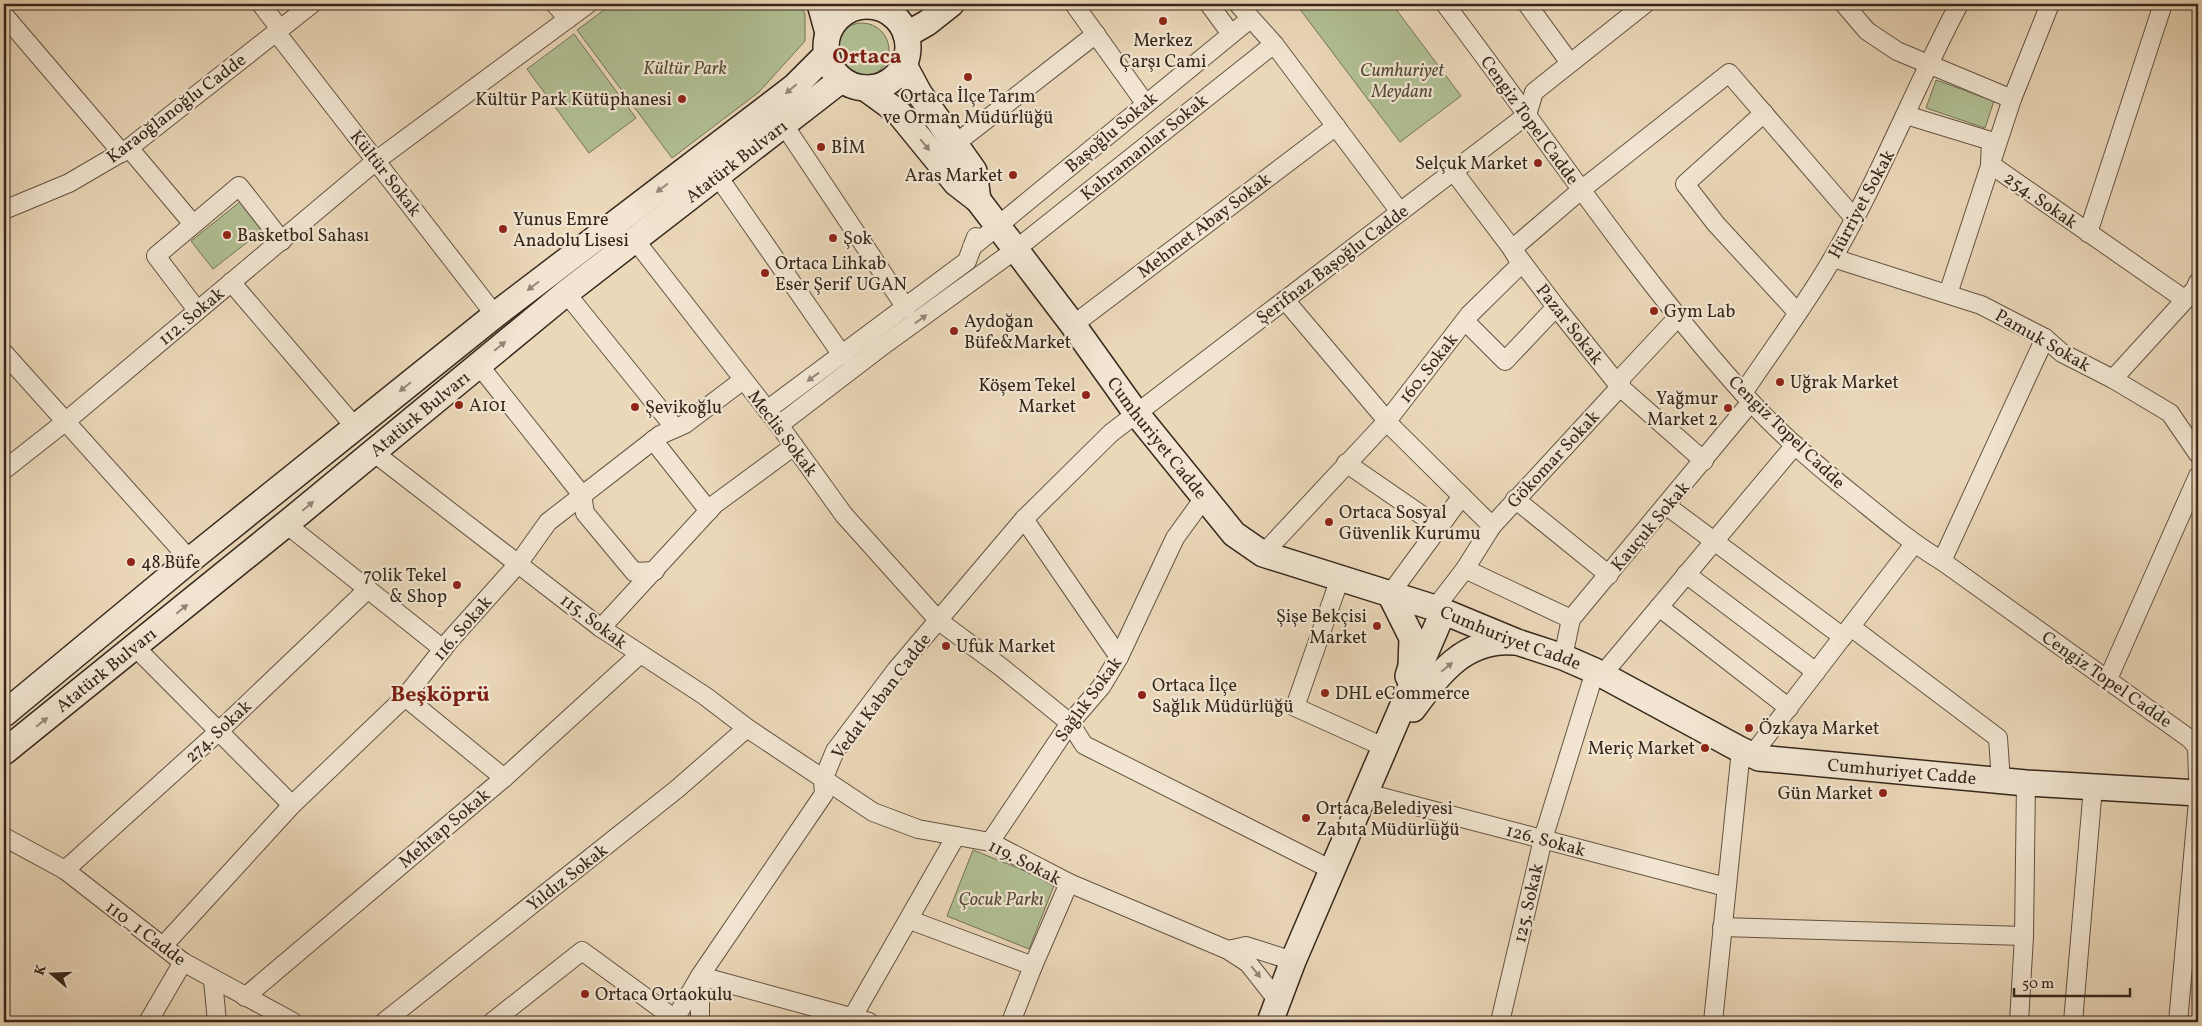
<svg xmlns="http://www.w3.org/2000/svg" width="2202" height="1026" font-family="Vollkorn,serif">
  <rect width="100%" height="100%" fill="#ebd8b9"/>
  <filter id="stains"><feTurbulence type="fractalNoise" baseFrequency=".004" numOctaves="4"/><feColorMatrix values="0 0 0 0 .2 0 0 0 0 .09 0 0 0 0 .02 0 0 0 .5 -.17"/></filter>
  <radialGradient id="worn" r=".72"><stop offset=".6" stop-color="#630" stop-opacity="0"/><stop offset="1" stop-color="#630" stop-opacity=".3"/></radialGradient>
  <g fill="#b1c094" stroke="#747458">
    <polygon points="612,4 800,4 805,14 805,41 759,92 672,158 577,30"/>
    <polygon points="1296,4 1392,4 1461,96 1400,142"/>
    <circle cx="862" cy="50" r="27"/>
    <polygon points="574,34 636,118 589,153 527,69"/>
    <polygon points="1936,80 1994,101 1985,128 1926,108"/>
    <polygon points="241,201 263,230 213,269 191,241"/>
    <polygon points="973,850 1055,883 1029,949 947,916"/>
  </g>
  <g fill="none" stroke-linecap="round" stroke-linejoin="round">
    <defs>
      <g id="street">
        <polyline points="261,4 280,29"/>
        <polyline points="555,4 568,19"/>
        <polyline points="1074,4 1145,103"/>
        <polyline points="1209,4 1231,34"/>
        <polyline points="1238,4 1274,44 1400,212"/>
        <path d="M 1445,4 C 1546,137 1638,278 1751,402 C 1784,438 1822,470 1860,500 C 1887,522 1912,543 1942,561 L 2190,739 L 2197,747 L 2198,778"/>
        <polyline points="1527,4 1570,63"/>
        <polyline points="1844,4 1867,31 1897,51 2012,99"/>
        <polyline points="4,15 122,153"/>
        <polyline points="276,32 495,315"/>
        <polyline points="1764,113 1685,184 1716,224 1797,312"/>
        <polyline points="1906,115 1991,141 1990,164 2184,299"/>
        <polyline points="784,125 906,308"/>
        <polyline points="955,144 1096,34"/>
        <polyline points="129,148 193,224"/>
        <polyline points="1454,172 1556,307 1620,387 1704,461"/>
        <polyline points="717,175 842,355"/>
        <polyline points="4,210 69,183 129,148 312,4"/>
        <polyline points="2088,233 2163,4"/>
        <polyline points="635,240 779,425 844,515 939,621 1001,667 1070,723 1084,745 1332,870"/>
        <polyline points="972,247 1250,19"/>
        <polyline points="1833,258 1981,305 2045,338 2062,353 2113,379 2170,413 2198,454"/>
        <polyline points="231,282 355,427"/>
        <polyline points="566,293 675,428"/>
        <polyline points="1948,294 2012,99 2050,4"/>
        <polyline points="1285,300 1394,429 1492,526"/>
        <polyline points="197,310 156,256 239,186 282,241"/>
        <polyline points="1465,321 1505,361 1556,307"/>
        <polyline points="1073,325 1336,126"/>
        <polyline points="4,353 190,560"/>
        <polyline points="478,364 582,495 585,513 634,572 655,571"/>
        <polyline points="2113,379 2195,289 2198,282"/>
        <path d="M 1743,393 C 1773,348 1807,303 1834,256 C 1881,175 1915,87 1959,4"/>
        <polyline points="767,410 967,261 976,237"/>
        <polyline points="779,425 881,347 1015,250 1274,44"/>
        <polyline points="653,440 709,511"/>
        <polyline points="373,452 601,628 705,696 747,728 873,812 918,829 990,842 1069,883 1228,950 1248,963 1278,1001"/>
        <polyline points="1346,463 1439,527"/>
        <polyline points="4,470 65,422 377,160 588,4"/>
        <polyline points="1515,499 1609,575"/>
        <polyline points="1667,506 1843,637"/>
        <polyline points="1024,519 1119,657"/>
        <polyline points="286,524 443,649"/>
        <polyline points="1263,554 1387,421 1469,315 1521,264 1512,249 1581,190 1729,73 1854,218"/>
        <polyline points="1942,561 2045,338"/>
        <polyline points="1465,569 1571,619"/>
        <polyline points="1686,574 1816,672"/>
        <polyline points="1340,578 1295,707 1386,748"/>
        <polyline points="1390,594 1462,496"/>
        <polyline points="1659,607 1789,708"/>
        <polyline points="1435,608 1465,569 1492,526 1620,387 1622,377 1678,317"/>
        <polyline points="1851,627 1998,738 2001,781"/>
        <polyline points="601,628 715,504 794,446"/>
        <polyline points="135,647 292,805"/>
        <polyline points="1563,657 1571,619 1751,402"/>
        <polyline points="1602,675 1795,445"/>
        <polyline points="2108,679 2198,476"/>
        <polyline points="405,697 504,778"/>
        <polyline points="1752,755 1914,544"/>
        <polyline points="1366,793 1726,887"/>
        <polyline points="4,837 65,870 183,962 293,1022"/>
        <polyline points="990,842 1070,723 1101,687 1119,657 1175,538 1204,498"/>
        <polyline points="65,870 218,732 368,589"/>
        <polyline points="910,920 1033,966"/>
        <polyline points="1722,927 2024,936"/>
        <polyline points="163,946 292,805 405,697 450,640 518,564 548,522 660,435 685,424 743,380"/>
        <polyline points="1228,950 1246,946 1293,961"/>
        <polyline points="213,980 217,1022"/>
        <polyline points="245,997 504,778 639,655"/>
        <polyline points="852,1018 956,836"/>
        <polyline points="148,1022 183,962"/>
        <polyline points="384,1022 677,789 747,728"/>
        <polyline points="492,1022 582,951 675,1019 700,976 869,1022"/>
        <polyline points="700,1022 700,976 824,794 823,780 835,751 896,670 1024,519 1111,433 1527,115 1534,92 1645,4"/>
        <polyline points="1011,1022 1033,966 1069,883"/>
        <polyline points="1500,1022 1543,839 1595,671"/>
        <polyline points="1713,1022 1741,750"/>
        <polyline points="2019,1022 2024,936 2026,783"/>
        <polyline points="2073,1022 2093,787"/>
        <polyline points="2178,1022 2198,801"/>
      </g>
      <g id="secondary">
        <polyline points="820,4 828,33"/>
        <circle cx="867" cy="47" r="41"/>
        <polyline points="906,35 927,23 951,4"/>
        <polyline points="904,65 919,93 974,171 978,200"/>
        <path id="s1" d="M 865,88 L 898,112 L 956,183 L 978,200 L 1073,325 L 1136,413 L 1234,534 L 1263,554 L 1435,608 L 1517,642 L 1563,657 L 1595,671 L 1741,750 L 1759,758 L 2026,783 L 2198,793"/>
        <polyline points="1390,594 1412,638 1411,666 1408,676"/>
        <path d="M 1413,709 C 1439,673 1465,639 1513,642"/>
        <polyline points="4,714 190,560 495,315 794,87 826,55"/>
        <path id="s2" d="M 4,752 L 286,524 L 566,293 L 841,80"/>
        <polyline points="1270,1022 1293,961 1443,612"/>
      </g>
    </defs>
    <use href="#street" stroke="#635343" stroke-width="20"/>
    <use href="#secondary" stroke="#36271c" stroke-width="28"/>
    <use href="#street" stroke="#f2e6d2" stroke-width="18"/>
    <use href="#secondary" stroke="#f2e6d2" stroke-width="25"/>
  </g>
  <defs><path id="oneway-solid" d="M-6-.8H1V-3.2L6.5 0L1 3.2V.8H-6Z" transform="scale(1.25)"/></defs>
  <g fill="#948677">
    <use href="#oneway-solid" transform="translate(791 89) rotate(140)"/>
    <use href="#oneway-solid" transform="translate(925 145) rotate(51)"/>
    <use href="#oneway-solid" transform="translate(662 188) rotate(143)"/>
    <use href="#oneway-solid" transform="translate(533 286) rotate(143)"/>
    <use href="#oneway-solid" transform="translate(921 319) rotate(-36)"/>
    <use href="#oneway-solid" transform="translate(500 346) rotate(-39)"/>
    <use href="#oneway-solid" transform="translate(813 377) rotate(144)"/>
    <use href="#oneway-solid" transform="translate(405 387) rotate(141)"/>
    <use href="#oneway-solid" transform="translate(308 506) rotate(-40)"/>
    <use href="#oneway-solid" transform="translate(182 609) rotate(-39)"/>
    <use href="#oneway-solid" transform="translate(1447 667) rotate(-39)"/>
    <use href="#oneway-solid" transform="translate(42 722) rotate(-39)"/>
    <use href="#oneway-solid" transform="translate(1256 972) rotate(51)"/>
  </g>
  <g fill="#8f2418" stroke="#f2e6d2" stroke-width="2">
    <circle cx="1163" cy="21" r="5"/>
    <circle cx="968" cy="77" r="5"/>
    <circle cx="682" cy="99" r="5"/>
    <circle cx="821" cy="147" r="5"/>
    <circle cx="1538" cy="163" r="5"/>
    <circle cx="1013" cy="175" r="5"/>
    <circle cx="503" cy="229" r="5"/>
    <circle cx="227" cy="235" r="5"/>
    <circle cx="833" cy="238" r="5"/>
    <circle cx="765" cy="273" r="5"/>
    <circle cx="1654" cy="311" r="5"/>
    <circle cx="954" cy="331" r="5"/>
    <circle cx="1780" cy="382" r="5"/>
    <circle cx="1086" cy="395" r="5"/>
    <circle cx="459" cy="405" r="5"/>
    <circle cx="635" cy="407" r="5"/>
    <circle cx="1728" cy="408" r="5"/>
    <circle cx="1329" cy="522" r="5"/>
    <circle cx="131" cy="562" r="5"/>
    <circle cx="457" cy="585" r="5"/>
    <circle cx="1377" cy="626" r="5"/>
    <circle cx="946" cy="646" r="5"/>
    <circle cx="1325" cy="693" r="5"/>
    <circle cx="1142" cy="695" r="5"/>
    <circle cx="1749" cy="728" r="5"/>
    <circle cx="1705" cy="748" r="5"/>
    <circle cx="1883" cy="793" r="5"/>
    <circle cx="1306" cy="818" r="5"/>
    <circle cx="585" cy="994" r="5"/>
  </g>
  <g text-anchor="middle" stroke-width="4.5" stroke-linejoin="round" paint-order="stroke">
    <g font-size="18" fill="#36271c" stroke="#f2e6d2" text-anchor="start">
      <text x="1163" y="46" text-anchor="middle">Merkez<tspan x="1163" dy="21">Çarşı Cami</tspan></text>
      <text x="968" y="102" text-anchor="middle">Ortaca İlçe Tarım<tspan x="968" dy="21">ve Orman Müdürlüğü</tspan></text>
      <text x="672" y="105" text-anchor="end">Kültür Park Kütüphanesi</text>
      <text x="831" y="153">BİM</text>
      <text x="1528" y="169" text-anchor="end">Selçuk Market</text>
      <text x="1003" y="181" text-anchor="end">Aras Market</text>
      <text x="513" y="225">Yunus Emre<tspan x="513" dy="21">Anadolu Lisesi</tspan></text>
      <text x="237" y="241">Basketbol Sahası</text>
      <text x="843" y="244">Şok</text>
      <text x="775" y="269">Ortaca Lihkab<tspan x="775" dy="21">Eser Şerif UGAN</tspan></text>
      <text x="1664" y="317">Gym Lab</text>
      <text x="964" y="327">Aydoğan<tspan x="964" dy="21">Büfe&amp;Market</tspan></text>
      <text x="1790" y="388">Uğrak Market</text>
      <text x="1076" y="391" text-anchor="end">Köşem Tekel<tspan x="1076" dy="21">Market</tspan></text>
      <text x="1718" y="404" text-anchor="end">Yağmur<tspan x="1718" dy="21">Market 2</tspan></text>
      <text x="469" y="411">A101</text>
      <text x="645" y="413">Şevikoğlu</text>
      <text x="1339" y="518">Ortaca Sosyal<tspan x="1339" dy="21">Güvenlik Kurumu</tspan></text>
      <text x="141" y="568">48 Büfe</text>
      <text x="447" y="581" text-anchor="end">70lik Tekel<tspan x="447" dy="21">&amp; Shop</tspan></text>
      <text x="1367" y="622" text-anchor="end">Şişe Bekçisi<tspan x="1367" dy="21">Market</tspan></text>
      <text x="956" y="652">Ufuk Market</text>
      <text x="1152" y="691">Ortaca İlçe<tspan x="1152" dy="21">Sağlık Müdürlüğü</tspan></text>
      <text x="1335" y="699">DHL eCommerce</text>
      <text x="1759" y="734">Özkaya Market</text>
      <text x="1695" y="754" text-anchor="end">Meriç Market</text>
      <text x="1873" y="799" text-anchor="end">Gün Market</text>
      <text x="1316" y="814">Ortaca Belediyesi<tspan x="1316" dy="21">Zabıta Müdürlüğü</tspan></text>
      <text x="595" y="1000">Ortaca Ortaokulu</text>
    </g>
    <g font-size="18" font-style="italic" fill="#554d3a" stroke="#f2e6d2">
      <text x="685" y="74">Kültür Park</text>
      <text x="1402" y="76">Cumhuriyet<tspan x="1402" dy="21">Meydanı</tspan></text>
      <text x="1001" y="905">Çocuk Parkı</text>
    </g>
    <g font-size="18" fill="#36271c" stroke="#f2e6d2">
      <text transform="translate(176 108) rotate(-37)" y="6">Karaoğlanoğlu Cadde</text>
      <text transform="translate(1530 120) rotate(54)" y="6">Cengiz Topel Cadde</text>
      <text transform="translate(1111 132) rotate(-40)" y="6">Başoğlu Sokak</text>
      <text transform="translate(1144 147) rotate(-39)" y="6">Kahramanlar Sokak</text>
      <text dy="6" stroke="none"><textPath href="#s2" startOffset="941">Atatürk Bulvarı</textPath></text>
      <text transform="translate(386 173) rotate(52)" y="6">Kültür Sokak</text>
      <text transform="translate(2041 200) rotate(35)" y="6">254. Sokak</text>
      <text transform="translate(1861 204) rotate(-62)" y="6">Hürriyet Sokak</text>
      <text transform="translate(1204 225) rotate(-37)" y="6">Mehmet Abay Sokak</text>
      <text transform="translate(1332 264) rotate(-37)" y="6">Şerifnaz Başoğlu Cadde</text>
      <text transform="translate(191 316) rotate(-40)" y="6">112. Sokak</text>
      <text transform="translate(1570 324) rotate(52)" y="6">Pazar Sokak</text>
      <text transform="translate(2043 340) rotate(30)" y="6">Pamuk Sokak</text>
      <text transform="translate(1428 368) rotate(-52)" y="6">160. Sokak</text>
      <text dy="6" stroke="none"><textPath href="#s2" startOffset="536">Atatürk Bulvarı</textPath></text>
      <text transform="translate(1787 432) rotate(44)" y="6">Cengiz Topel Cadde</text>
      <text transform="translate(783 433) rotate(53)" y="6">Meclis Sokak</text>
      <text dy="6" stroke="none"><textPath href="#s1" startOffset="458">Cumhuriyet Cadde</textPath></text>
      <text transform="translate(1553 459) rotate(-47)" y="6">Gökomar Sokak</text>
      <text transform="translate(1650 526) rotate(-50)" y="6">Kauçuk Sokak</text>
      <text transform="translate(594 621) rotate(37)" y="6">115. Sokak</text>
      <text transform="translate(462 628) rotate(-49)" y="6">116. Sokak</text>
      <text dy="6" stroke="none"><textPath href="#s1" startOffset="878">Cumhuriyet Cadde</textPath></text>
      <text dy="6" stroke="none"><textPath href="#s2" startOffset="131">Atatürk Bulvarı</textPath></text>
      <text transform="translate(2107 679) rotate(35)" y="6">Cengiz Topel Cadde</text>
      <text transform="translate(881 696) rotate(-53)" y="6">Vedat Kaban Cadde</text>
      <text transform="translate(1088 699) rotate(-54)" y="6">Sağlık Sokak</text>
      <text transform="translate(218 731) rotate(-43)" y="6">274. Sokak</text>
      <text dy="6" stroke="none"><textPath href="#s1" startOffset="1298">Cumhuriyet Cadde</textPath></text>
      <text transform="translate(444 828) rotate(-40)" y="6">Mehtap Sokak</text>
      <text transform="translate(1546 840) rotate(15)" y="6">126. Sokak</text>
      <text transform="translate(1025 862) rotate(27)" y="6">119. Sokak</text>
      <text transform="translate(567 877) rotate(-38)" y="6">Yıldız Sokak</text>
      <text transform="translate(1528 903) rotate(-77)" y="6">125. Sokak</text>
      <text transform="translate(146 933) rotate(37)" y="6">110_1 Cadde</text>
    </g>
    <g font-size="22" font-weight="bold" fill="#7a1f14" stroke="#f2e6d2">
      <text x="867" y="63">Ortaca</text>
      <text x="440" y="701">Beşköprü</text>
    </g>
  </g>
  <rect width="2202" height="1026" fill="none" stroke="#ebd8b9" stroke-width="20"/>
  <rect x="5" y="5" width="2192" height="1016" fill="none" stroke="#36271c" stroke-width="2.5"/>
  <rect x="10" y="10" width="2182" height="1006" fill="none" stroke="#36271c"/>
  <g transform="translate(52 974) rotate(289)" stroke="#f2e6d2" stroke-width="4" paint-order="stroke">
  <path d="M0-4L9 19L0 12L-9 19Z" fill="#36271c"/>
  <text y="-8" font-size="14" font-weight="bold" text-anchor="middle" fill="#36271c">K</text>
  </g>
  <path d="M2014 988v8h116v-8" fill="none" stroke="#36271c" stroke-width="2.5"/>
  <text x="2022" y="988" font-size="15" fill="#36271c" stroke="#f2e6d2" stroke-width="4" paint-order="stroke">50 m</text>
  <rect width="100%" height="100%" filter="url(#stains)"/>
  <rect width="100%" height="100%" fill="url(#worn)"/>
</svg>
